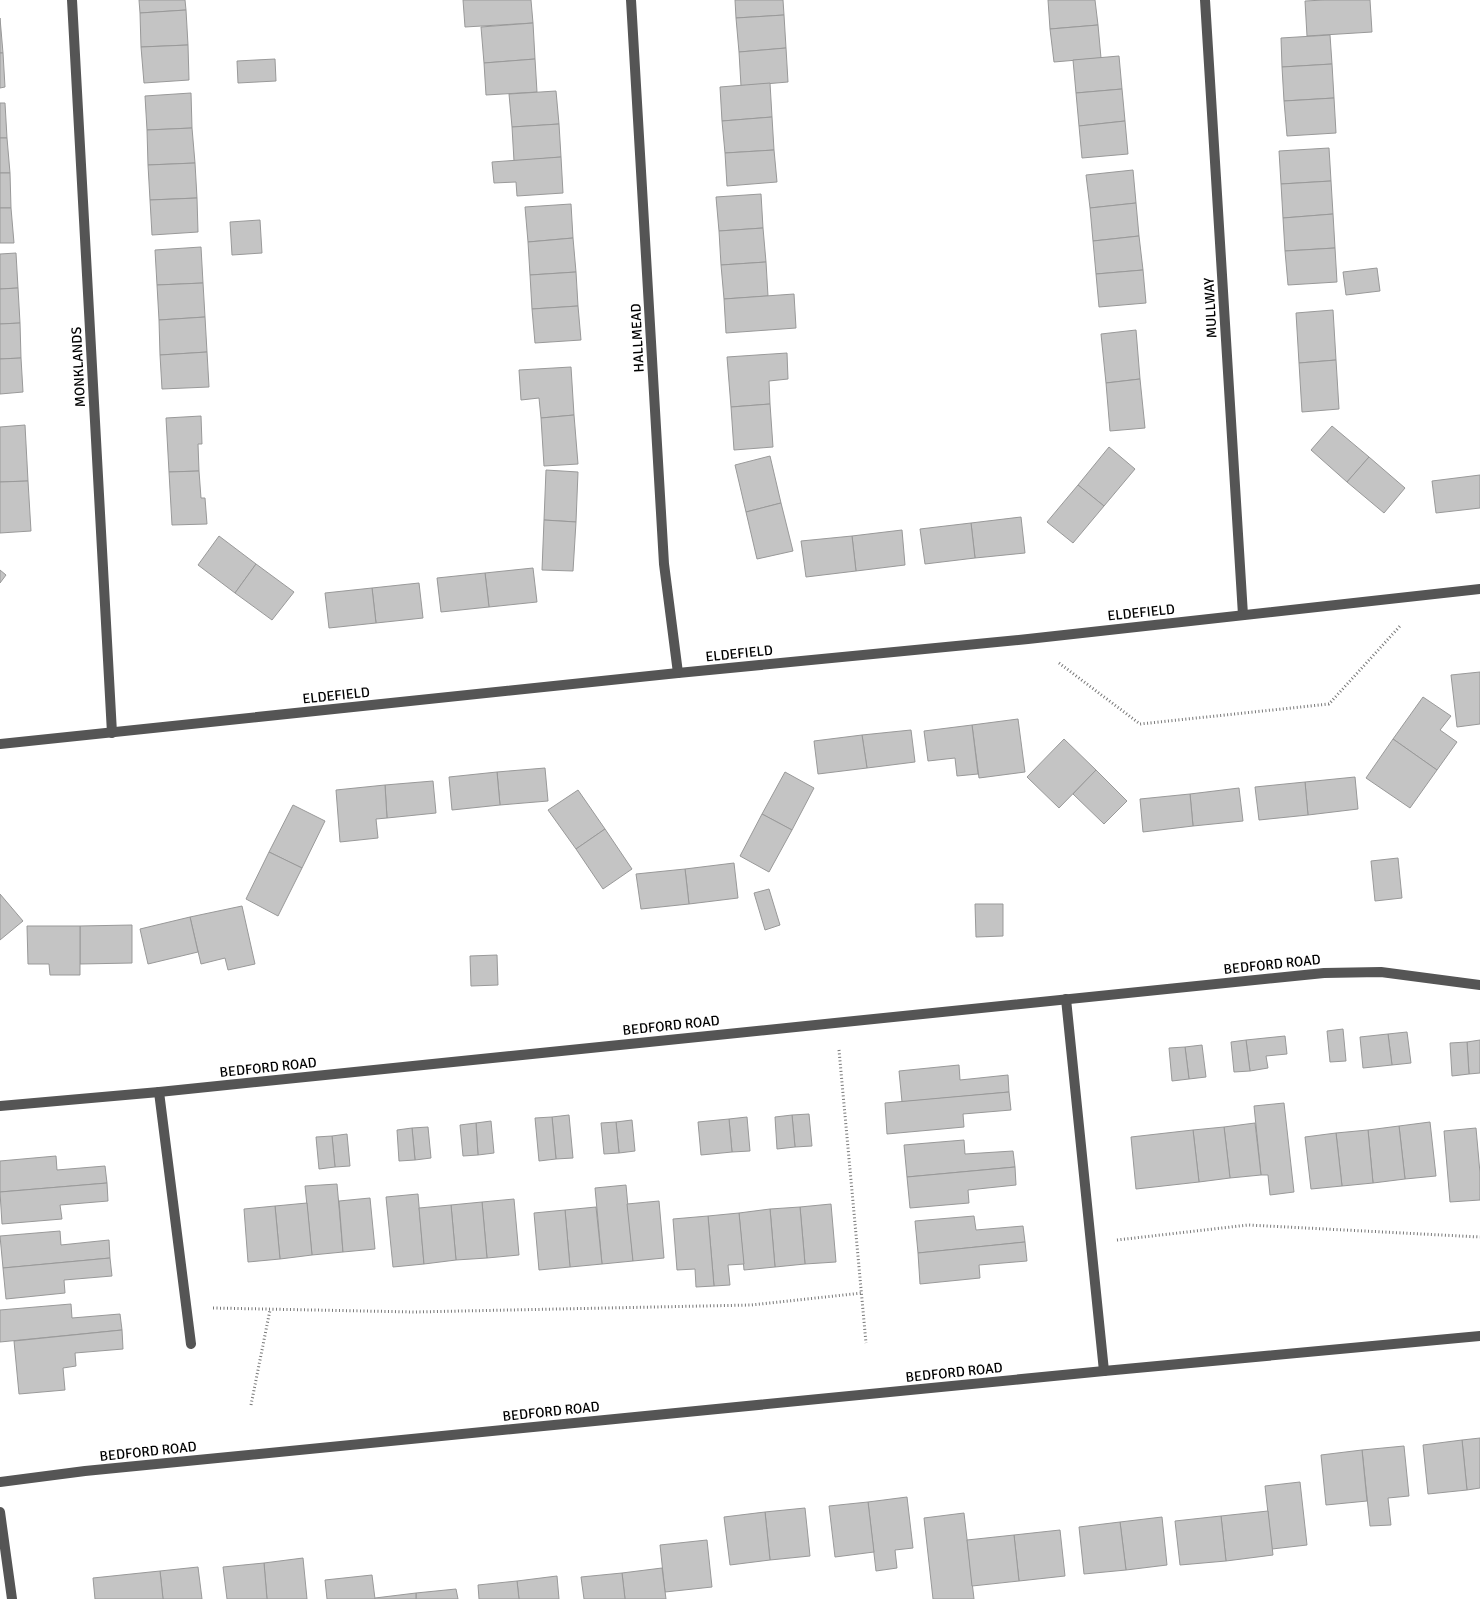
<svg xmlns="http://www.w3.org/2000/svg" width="1480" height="1599" font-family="Signika,sans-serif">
  <rect width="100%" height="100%" fill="#fff"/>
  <g fill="#c4c4c4" stroke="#999">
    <polygon points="139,0 185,0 186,10 140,13"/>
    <polygon points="463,0 531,0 533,23 465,27"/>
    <polygon points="735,0 783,0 784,15 736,18"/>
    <polygon points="1048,0 1095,0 1098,25 1050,29"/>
    <polygon points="1324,0 1370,0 1372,32 1307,36 1305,1"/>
    <polygon points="186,10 188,45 141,47 140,13"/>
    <polygon points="784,15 786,48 739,52 736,18"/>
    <polygon points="0,18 3,53 0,53"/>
    <polygon points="533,23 535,59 484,63 481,27"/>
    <polygon points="1098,25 1101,58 1054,62 1050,29"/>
    <polygon points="1330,35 1332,64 1282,67 1281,38"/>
    <polygon points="188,45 189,80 144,83 141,47"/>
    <polygon points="786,48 788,82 741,86 739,52"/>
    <polygon points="0,53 3,53 5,87 0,88"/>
    <polygon points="1119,56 1122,89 1076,93 1073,60"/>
    <polygon points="275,59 276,81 238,83 237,61"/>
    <polygon points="535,59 537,92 486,95 484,63"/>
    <polygon points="1332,64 1334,98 1284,101 1282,67"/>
    <polygon points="770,83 772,117 722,121 720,87"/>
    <polygon points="1122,89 1125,121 1079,126 1076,93"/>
    <polygon points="556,91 559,124 512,127 509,94"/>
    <polygon points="191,93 192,128 147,130 145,96"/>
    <polygon points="1334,98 1336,133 1287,136 1284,101"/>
    <polygon points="0,103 5,103 7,138 0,138"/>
    <polygon points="772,117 774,150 725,153 722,121"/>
    <polygon points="1125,121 1128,154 1082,158 1079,126"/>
    <polygon points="559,124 561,157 514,161 512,127"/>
    <polygon points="192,128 195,163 148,165 147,130"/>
    <polygon points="0,138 7,138 10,173 0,173"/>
    <polygon points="1329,148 1331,181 1281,184 1279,151"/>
    <polygon points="774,150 777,182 727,186 725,153"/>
    <polygon points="561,157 563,193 517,196 516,182 494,183 492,162"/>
    <polygon points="195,163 197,198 150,200 148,165"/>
    <polygon points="1133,170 1136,203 1090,208 1086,175"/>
    <polygon points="0,173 10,173 11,208 0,208"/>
    <polygon points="1331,181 1333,214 1283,218 1281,184"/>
    <polygon points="761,194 763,228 719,231 716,197"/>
    <polygon points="197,198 198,232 152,235 150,200"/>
    <polygon points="1136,203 1139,236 1093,241 1090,208"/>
    <polygon points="571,204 573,238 528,242 525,207"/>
    <polygon points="0,208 11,208 14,243 0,243"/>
    <polygon points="1333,214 1335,248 1285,251 1283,218"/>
    <polygon points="260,220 262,253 232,255 230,222"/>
    <polygon points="763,228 766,262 721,265 719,231"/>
    <polygon points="1139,236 1143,270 1096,274 1093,241"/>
    <polygon points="573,238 576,272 530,275 528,242"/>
    <polygon points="201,247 203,283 157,285 155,250"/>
    <polygon points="1335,248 1337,282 1288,285 1285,251"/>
    <polygon points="16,253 18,288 0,289 0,254"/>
    <polygon points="766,262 768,296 724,299 721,265"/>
    <polygon points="1377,268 1380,291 1346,295 1343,272"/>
    <polygon points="1143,270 1146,303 1099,307 1096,274"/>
    <polygon points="576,272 578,306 532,309 530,275"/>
    <polygon points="203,283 205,317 159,320 157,285"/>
    <polygon points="18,288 20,323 0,324 0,289"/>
    <polygon points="794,294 796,328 726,333 724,299"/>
    <polygon points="578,306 581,340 535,343 532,309"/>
    <polygon points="1333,310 1336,360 1299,363 1296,313"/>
    <polygon points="205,317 207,352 160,355 159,320"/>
    <polygon points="20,323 21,358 0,359 0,324"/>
    <polygon points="1136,330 1140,379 1106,383 1101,334"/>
    <polygon points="207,352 209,387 162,389 160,355"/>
    <polygon points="787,353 788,379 769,381 770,404 731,407 727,357"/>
    <polygon points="21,358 23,392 0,394 0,359"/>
    <polygon points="1336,360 1339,409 1302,412 1299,363"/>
    <polygon points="571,367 574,415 541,418 539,398 521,400 519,370"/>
    <polygon points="1140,379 1145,428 1110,431 1106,383"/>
    <polygon points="770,404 773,447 734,450 731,407"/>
    <polygon points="574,415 578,464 544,466 541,418"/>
    <polygon points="201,416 202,444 198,444 199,471 169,472 166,418"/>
    <polygon points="25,425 28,481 0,482 0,427"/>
    <polygon points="1332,426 1369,457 1347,482 1311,450"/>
    <polygon points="1109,447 1135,469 1104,506 1078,485"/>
    <polygon points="770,456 781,503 746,512 735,465"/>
    <polygon points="1369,457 1405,488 1384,513 1347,482"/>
    <polygon points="546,470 578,472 576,522 544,520"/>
    <polygon points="199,471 201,498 205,498 207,524 172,525 169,472"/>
    <polygon points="1480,475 1480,508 1436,513 1432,481"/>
    <polygon points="28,481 31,531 0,533 0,482"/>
    <polygon points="1078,485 1104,506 1073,543 1047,522"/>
    <polygon points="781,503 793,551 757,559 746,512"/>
    <polygon points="1021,517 1025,553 975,558 971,523"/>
    <polygon points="544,520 576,522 573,571 542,570"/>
    <polygon points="971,523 975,558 925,564 920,529"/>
    <polygon points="902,530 905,565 856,571 852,536"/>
    <polygon points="219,536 256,564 235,593 198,565"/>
    <polygon points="852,536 856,571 806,577 801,541"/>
    <polygon points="256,564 294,592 272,620 235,593"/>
    <polygon points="533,568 537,602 489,607 485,573"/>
    <polygon points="0,570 6,575 0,583"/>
    <polygon points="485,573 489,607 441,612 437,578"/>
    <polygon points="419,583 423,618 376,623 372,588"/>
    <polygon points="372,588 376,623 329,628 325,593"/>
    <polygon points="1480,672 1480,724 1457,727 1451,675"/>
    <polygon points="1423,697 1451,716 1440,730 1457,742 1437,770 1393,739"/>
    <polygon points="1018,719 1025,772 979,778 972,725"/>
    <polygon points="972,725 978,774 957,776 955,758 928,761 924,731"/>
    <polygon points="911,730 915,762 867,768 862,735"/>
    <polygon points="862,735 867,768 818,774 814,741"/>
    <polygon points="1064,739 1096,770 1059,808 1027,777"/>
    <polygon points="1393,739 1437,770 1410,808 1366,778"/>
    <polygon points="545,768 548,801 500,805 497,772"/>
    <polygon points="1096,770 1127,801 1104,824 1073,794"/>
    <polygon points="497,772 500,805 452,810 449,777"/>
    <polygon points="785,772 814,788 792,830 762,814"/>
    <polygon points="1355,777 1358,809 1308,815 1305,782"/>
    <polygon points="433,781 436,813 387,818 385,785"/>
    <polygon points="1305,782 1308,815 1259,820 1255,787"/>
    <polygon points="385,785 387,818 376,819 378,838 340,842 336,790"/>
    <polygon points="1239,788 1243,821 1193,826 1190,794"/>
    <polygon points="578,790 605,829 576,849 548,810"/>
    <polygon points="1190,794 1193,826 1143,832 1140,799"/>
    <polygon points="293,805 325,821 302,868 269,852"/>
    <polygon points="762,814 792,830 769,872 740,856"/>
    <polygon points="605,829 632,869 603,889 576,849"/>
    <polygon points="269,852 302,868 278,916 246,899"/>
    <polygon points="1398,858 1402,898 1375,901 1371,861"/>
    <polygon points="734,863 738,898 689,904 685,869"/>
    <polygon points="685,869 689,904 641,909 636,874"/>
    <polygon points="769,889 780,925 765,930 754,893"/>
    <polygon points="0,894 23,921 0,940"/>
    <polygon points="975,904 1003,904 1003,936 976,937"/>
    <polygon points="242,906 255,964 228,970 225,958 201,964 190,917"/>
    <polygon points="190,917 198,952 148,964 140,929"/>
    <polygon points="132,925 132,963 80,964 80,926"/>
    <polygon points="27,926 80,926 80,975 50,975 49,964 28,964"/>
    <polygon points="497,955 498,985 471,986 470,956"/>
    <polygon points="1343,1029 1346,1061 1330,1062 1327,1031"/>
    <polygon points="1407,1032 1411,1063 1392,1065 1388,1034"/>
    <polygon points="1388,1034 1392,1065 1363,1068 1360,1037"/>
    <polygon points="1285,1036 1287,1054 1266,1056 1268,1068 1250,1071 1246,1040"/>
    <polygon points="1246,1040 1250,1071 1234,1072 1231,1042"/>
    <polygon points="1480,1040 1480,1073 1469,1074 1467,1042"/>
    <polygon points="1467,1042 1469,1074 1452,1076 1450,1043"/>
    <polygon points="1202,1045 1206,1077 1189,1079 1185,1047"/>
    <polygon points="1185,1047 1189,1079 1172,1081 1169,1048"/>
    <polygon points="959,1065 960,1080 1008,1075 1009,1092 902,1102 899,1071"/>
    <polygon points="1009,1092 1011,1110 963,1114 964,1127 887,1134 885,1103"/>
    <polygon points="1284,1103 1294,1192 1270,1195 1268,1175 1261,1175 1254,1106"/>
    <polygon points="809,1114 812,1146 795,1147 792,1115"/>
    <polygon points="569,1115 573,1158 556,1159 552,1117"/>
    <polygon points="792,1115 795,1147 777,1149 775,1117"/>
    <polygon points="552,1117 556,1159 539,1161 535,1118"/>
    <polygon points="747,1117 750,1151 732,1152 729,1119"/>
    <polygon points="729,1119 732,1152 701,1155 698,1122"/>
    <polygon points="632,1120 635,1151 619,1153 616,1122"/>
    <polygon points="491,1121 494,1153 478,1155 476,1123"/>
    <polygon points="616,1122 619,1153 604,1154 601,1123"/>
    <polygon points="1430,1122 1436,1176 1405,1179 1399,1126"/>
    <polygon points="476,1123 478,1155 463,1156 460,1125"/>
    <polygon points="1255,1123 1261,1175 1230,1178 1224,1127"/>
    <polygon points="1399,1126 1405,1179 1373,1183 1368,1130"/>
    <polygon points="428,1127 431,1158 415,1160 412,1128"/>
    <polygon points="1224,1127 1230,1178 1199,1182 1193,1130"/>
    <polygon points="412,1128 415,1160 399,1161 397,1130"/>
    <polygon points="1476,1128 1480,1173 1480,1200 1450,1202 1444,1131"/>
    <polygon points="1193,1130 1199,1182 1136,1189 1131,1137"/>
    <polygon points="1368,1130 1373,1183 1342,1186 1336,1133"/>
    <polygon points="1336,1133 1342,1186 1311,1189 1305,1137"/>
    <polygon points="347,1134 350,1166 335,1167 332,1136"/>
    <polygon points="332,1136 335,1167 319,1169 316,1137"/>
    <polygon points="964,1140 965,1154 1013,1151 1015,1167 907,1177 904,1145"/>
    <polygon points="56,1156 57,1170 105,1166 107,1183 0,1192 0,1161"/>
    <polygon points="1015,1167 1016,1185 968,1190 969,1203 910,1208 907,1177"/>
    <polygon points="107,1183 108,1201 60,1205 62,1219 2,1224 0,1192"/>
    <polygon points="337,1184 343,1252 312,1255 305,1186"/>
    <polygon points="626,1185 633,1261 602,1264 595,1188"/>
    <polygon points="418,1194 424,1264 393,1267 386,1197"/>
    <polygon points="370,1198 375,1249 343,1252 339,1201"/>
    <polygon points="514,1199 519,1255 487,1258 482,1202"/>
    <polygon points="659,1201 664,1258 633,1261 627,1204"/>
    <polygon points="482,1202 487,1258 456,1260 451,1205"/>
    <polygon points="307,1203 312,1255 280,1259 275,1206"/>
    <polygon points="831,1204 836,1262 805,1264 800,1207"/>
    <polygon points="451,1205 456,1260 424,1264 419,1208"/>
    <polygon points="275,1206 280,1259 248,1262 244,1209"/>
    <polygon points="596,1207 602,1264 570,1267 565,1210"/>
    <polygon points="800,1207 805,1264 775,1267 770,1209"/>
    <polygon points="770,1209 775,1267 744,1270 739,1213"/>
    <polygon points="565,1210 570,1267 539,1270 534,1213"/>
    <polygon points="739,1213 744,1264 728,1265 730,1285 714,1286 708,1216"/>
    <polygon points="708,1216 714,1286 696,1287 695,1269 677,1270 673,1219"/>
    <polygon points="974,1216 976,1230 1023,1226 1025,1242 918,1253 915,1221"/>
    <polygon points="60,1231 61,1245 109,1240 110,1258 3,1268 0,1236"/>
    <polygon points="1025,1242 1027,1261 979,1265 980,1278 920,1284 918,1253"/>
    <polygon points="110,1258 112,1276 64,1280 65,1293 6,1299 3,1268"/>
    <polygon points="71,1304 72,1318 120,1314 122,1330 0,1342 0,1310"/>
    <polygon points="122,1330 123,1349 75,1353 76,1366 63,1368 65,1390 19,1394 14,1341"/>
    <polygon points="1480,1438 1480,1488 1467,1490 1462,1440"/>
    <polygon points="1462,1440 1467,1490 1428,1494 1423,1445"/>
    <polygon points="1404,1446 1409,1496 1388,1498 1391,1525 1370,1526 1362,1450"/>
    <polygon points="1362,1450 1367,1501 1326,1505 1321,1455"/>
    <polygon points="1300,1482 1307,1545 1272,1549 1265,1486"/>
    <polygon points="907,1497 913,1548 895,1550 897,1568 876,1571 868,1502"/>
    <polygon points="868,1502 874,1552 835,1557 829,1506"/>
    <polygon points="805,1508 810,1556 770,1560 765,1512"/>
    <polygon points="1268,1511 1273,1555 1226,1561 1221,1516"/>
    <polygon points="765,1512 770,1560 730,1565 724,1517"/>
    <polygon points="964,1513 974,1599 933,1599 924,1518"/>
    <polygon points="1221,1516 1226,1561 1180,1565 1175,1521"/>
    <polygon points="1162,1517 1167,1565 1126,1570 1120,1522"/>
    <polygon points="1120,1522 1126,1570 1084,1574 1079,1527"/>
    <polygon points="1060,1530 1065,1576 1019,1581 1014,1535"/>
    <polygon points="1014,1535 1019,1581 972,1586 967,1540"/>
    <polygon points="707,1540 712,1587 665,1592 660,1545"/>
    <polygon points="303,1558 307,1599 267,1599 264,1563"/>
    <polygon points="264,1563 267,1599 227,1599 223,1567"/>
    <polygon points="198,1567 202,1599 163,1599 160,1571"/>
    <polygon points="662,1568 666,1599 625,1599 622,1573"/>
    <polygon points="160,1571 163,1599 95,1599 93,1578"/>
    <polygon points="622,1573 625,1599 584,1599 581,1577"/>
    <polygon points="372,1575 375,1599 327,1599 325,1580"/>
    <polygon points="557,1576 559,1599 519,1599 517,1581"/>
    <polygon points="517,1581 519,1599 479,1599 478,1585"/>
    <polygon points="456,1589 458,1599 416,1599 416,1593"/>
    <polygon points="416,1593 416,1599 375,1599 375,1598"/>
  </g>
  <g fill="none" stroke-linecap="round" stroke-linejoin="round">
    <g stroke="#777" stroke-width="3" stroke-dasharray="1 2.5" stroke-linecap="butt">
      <polyline points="1059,663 1140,724 1329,704 1401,625"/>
      <polyline points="839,1050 866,1343"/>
      <polyline points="1117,1240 1248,1225 1480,1237"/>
      <polyline points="213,1308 414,1312 751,1305 862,1293"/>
      <polyline points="251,1405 270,1310"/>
    </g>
    <g stroke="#555" stroke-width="10">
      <polyline points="72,0 112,733"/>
      <polyline points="631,0 664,564 678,673"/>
      <polyline points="1205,0 1243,615"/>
      <polyline points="0,744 678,673 1028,639 1480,589"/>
      <polyline points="1066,999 1104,1371"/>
      <polyline points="159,1092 191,1344"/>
      <polyline points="0,1106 159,1092 1324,973 1381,972 1480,985"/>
      <polyline points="0,1512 12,1599"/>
    </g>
    <polyline stroke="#555" stroke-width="10" points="0,1482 85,1471 1104,1371 1480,1336"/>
  </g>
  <g text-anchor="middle" stroke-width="4.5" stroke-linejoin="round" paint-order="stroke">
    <g font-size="14" fill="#000" stroke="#fff">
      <text transform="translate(1210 308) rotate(-93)" y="5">MULLWAY</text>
      <text transform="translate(637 338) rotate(-93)" y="5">HALLMEAD</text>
      <text transform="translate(78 367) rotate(-93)" y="5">MONKLANDS</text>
      <text transform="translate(1141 612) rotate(-6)" y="5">ELDEFIELD</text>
      <text transform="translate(739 653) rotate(-6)" y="5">ELDEFIELD</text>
      <text transform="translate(336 695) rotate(-6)" y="5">ELDEFIELD</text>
      <text transform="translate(1272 964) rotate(-6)" y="5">BEDFORD ROAD</text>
      <text transform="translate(671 1025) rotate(-6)" y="5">BEDFORD ROAD</text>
      <text transform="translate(268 1067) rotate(-6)" y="5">BEDFORD ROAD</text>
      <text transform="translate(954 1372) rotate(-6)" y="5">BEDFORD ROAD</text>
      <text transform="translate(551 1411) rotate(-6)" y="5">BEDFORD ROAD</text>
      <text transform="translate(148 1451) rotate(-6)" y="5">BEDFORD ROAD</text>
    </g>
  </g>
</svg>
